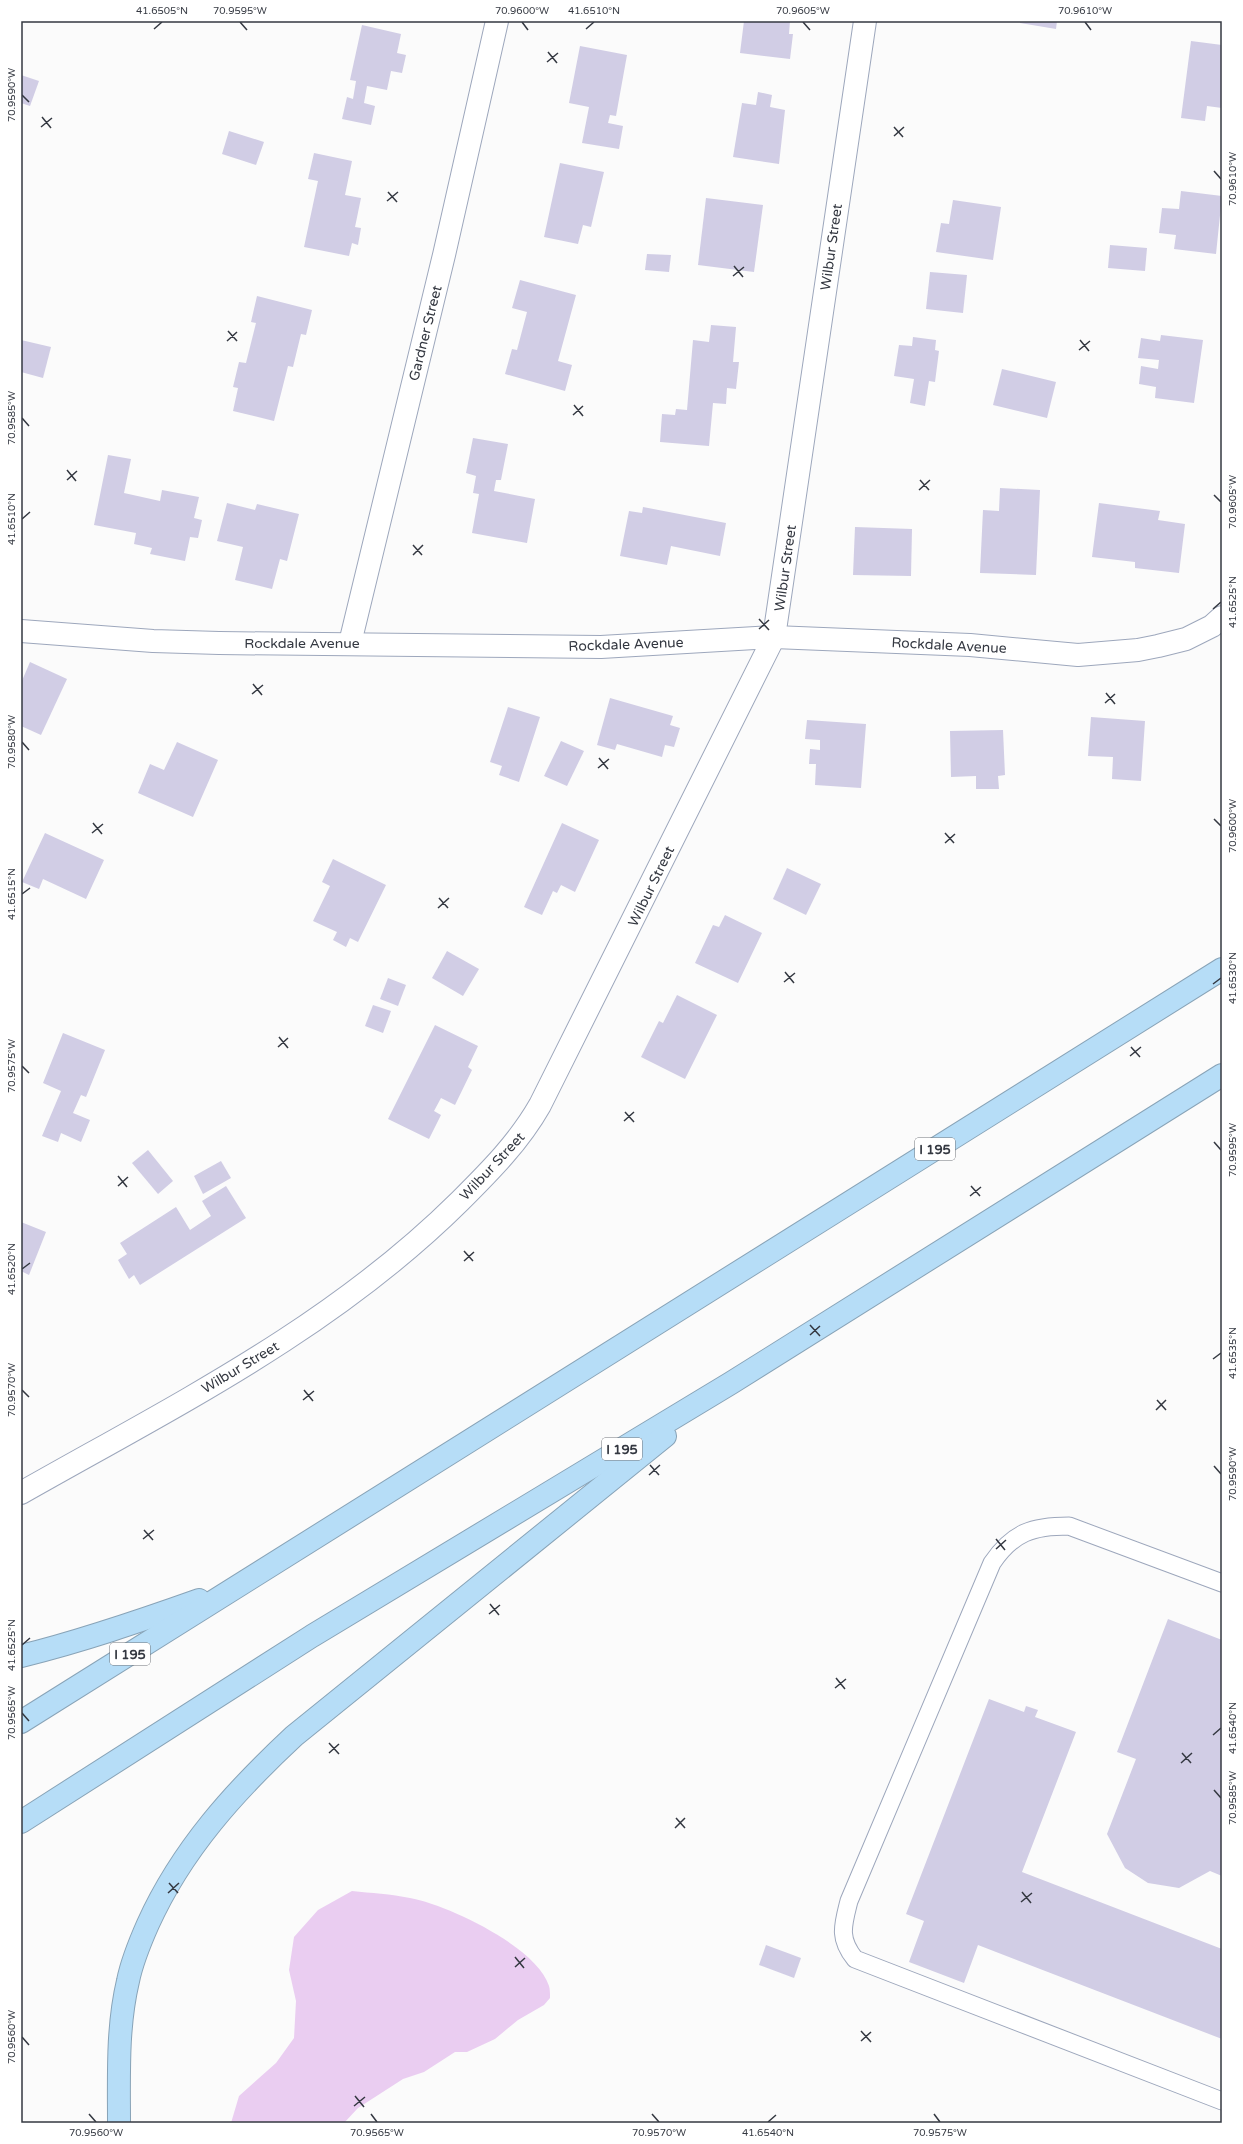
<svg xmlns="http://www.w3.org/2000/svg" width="1243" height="2144" font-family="'Varela Round',sans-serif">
  <rect width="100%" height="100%" fill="#fbfbfb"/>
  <path fill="#eacdf1" d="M 352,1891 C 371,1893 391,1894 410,1898 C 448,1905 537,1947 549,1986 C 550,1989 550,1994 550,1998 L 544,2005 L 518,2020 L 495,2039 L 467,2052 L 455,2052 L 424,2072 L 403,2079 L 358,2108 L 344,2123 L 231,2123 L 239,2096 L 276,2063 L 294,2038 L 296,2001 L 289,1970 L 294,1937 L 318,1910 Z"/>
  <g fill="#d1cde5">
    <polygon points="744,21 790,21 789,34 793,34 790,59 740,53"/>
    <polygon points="1020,21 1057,21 1056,29 1020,23"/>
    <polygon points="362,25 401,34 397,53 406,55 402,73 391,71 387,90 367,86 364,103 375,106 371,125 342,119 347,97 353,99 356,81 350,80"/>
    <polygon points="1191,41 1222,45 1222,108 1207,106 1205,121 1181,118"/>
    <polygon points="580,46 627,55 616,116 610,115 608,123 623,126 619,149 582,143 589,107 569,103"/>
    <polygon points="21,75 39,81 30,106 21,103"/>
    <polygon points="758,92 772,95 770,107 785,110 779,164 733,157 742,103 756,105"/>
    <polygon points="229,131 264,142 256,165 222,154"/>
    <polygon points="314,153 352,161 345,195 361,198 355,227 361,228 358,245 352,243 349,256 304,247 318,181 308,179"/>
    <polygon points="560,163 604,172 591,227 583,225 578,244 544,237"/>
    <polygon points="1181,191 1222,196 1216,254 1174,249 1176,235 1159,233 1162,208 1179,209"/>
    <polygon points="706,198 763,205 754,272 698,265"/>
    <polygon points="953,200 1001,207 993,260 936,252 941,223 949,224"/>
    <polygon points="1110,245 1147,248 1145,271 1108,268"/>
    <polygon points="647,254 671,255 669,272 645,270"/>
    <polygon points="930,272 967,275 963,313 926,309"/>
    <polygon points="520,280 576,295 558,361 572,365 565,391 505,374 512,349 517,350 527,312 512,308"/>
    <polygon points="257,296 312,310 306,335 301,334 293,367 288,366 274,421 233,411 238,388 233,387 239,362 246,363 256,323 251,322"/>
    <polygon points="711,325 736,327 733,362 739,362 736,389 727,388 726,404 713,403 709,446 660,442 662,414 675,415 676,409 687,410 693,340 709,342"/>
    <polygon points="1161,335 1203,340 1194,403 1155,398 1156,387 1139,384 1141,366 1158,369 1159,360 1138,358 1141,338 1160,341"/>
    <polygon points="913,337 936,340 935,350 939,351 935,382 929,381 925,406 910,403 914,379 894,376 899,345 912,346"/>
    <polygon points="21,340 51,347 43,378 21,372"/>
    <polygon points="1002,369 1056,382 1047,418 993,405"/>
    <polygon points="473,438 508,444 501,480 496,480 494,491 535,499 527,543 472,533 479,494 473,493 476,476 466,473"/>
    <polygon points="108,455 131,459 124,493 160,501 162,490 199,497 194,518 202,520 198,538 190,537 185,561 150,554 152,548 134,544 136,533 94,525"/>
    <polygon points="1000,488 1040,490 1036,575 980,573 983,510 999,511"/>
    <polygon points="227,503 255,510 257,504 299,514 287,561 280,559 272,589 235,580 243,547 217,541"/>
    <polygon points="1099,503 1160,511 1158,520 1185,524 1179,573 1135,568 1135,562 1092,557"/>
    <polygon points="643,507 726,523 720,556 671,546 667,565 620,556 629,511 642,513"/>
    <polygon points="855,527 912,529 911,576 853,575"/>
    <polygon points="30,662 67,679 41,735 21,726 21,683"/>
    <polygon points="610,698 673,716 670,725 680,728 674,747 665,745 662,757 617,744 615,750 597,745"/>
    <polygon points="508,707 540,717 519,782 499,775 502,766 490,762"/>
    <polygon points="1091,717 1145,721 1141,781 1112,779 1113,757 1088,756"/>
    <polygon points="807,720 866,724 861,788 815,785 816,764 809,764 810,749 820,750 820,740 805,739"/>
    <polygon points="1003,730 1005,775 998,776 999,789 976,789 976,776 951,777 950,731"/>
    <polygon points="561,741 584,751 567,786 544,776"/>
    <polygon points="177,742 218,760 193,817 138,793 150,764 164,770"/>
    <polygon points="562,823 599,840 575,892 561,885 557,893 553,891 542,915 524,907"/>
    <polygon points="45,833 104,860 86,899 43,879 39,889 22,882"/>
    <polygon points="333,859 386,885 358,942 350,938 346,947 333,940 337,932 313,921 330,886 322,882"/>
    <polygon points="787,868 821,884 806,915 773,899"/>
    <polygon points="725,915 762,933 738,983 695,963 713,925 719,927"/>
    <polygon points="447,951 479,969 463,996 432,978"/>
    <polygon points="388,978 406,985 398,1006 380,999"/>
    <polygon points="677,995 717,1015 685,1079 641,1057 659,1021 663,1023"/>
    <polygon points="373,1005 391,1011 383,1033 365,1026"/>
    <polygon points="435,1025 478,1046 468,1067 472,1070 455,1105 441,1098 434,1111 441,1115 429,1139 388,1119"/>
    <polygon points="63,1033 105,1050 86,1097 81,1095 73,1113 90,1120 81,1142 61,1133 58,1142 42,1136 61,1091 43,1083"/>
    <polygon points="148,1150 173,1181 158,1194 132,1163"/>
    <polygon points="221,1161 231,1178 203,1194 194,1176"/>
    <polygon points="226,1186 246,1218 140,1285 134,1275 129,1279 118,1260 127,1254 120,1243 176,1207 190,1230 211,1216 202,1201"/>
    <polygon points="21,1222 46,1232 29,1275 21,1271"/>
    <polygon points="1168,1619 1222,1640 1222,1876 1210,1871 1179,1888 1148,1883 1125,1868 1107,1834 1136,1759 1117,1752"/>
    <polygon points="989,1699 1024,1712 1026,1706 1038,1710 1035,1717 1076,1732 1022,1872 1222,1949 1222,2039 978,1945 964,1983 909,1962 924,1921 906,1914"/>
    <polygon points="766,1945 801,1958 794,1978 759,1965"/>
  </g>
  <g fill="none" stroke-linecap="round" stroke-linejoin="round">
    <defs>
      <path id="lane" d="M 1222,1583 L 1069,1526 C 1033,1526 1013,1532 992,1563 L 849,1901 C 843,1925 838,1938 855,1959 L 1222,2101"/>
      <g id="street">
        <polyline points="350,643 444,255 497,21"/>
        <path d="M 21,1493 C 176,1405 332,1328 460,1201 C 490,1171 519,1142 540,1105 L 774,637 L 865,21"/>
      </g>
      <polyline id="secondary" points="21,631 153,641 219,643 601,647 774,637 970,645 1078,655 1138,650 1158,646 1186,639 1212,626 1222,617"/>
      <g id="highway">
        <path d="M 21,1656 C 82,1641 140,1621 199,1600"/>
        <polyline points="21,1722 1222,969"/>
        <polyline points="21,1822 312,1636 731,1383 1222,1075"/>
        <path d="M 119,2123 C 119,2076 117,2027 128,1981 C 132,1961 140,1942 148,1924 C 182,1849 235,1791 294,1736 L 665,1436"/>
      </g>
    </defs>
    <use href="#lane" stroke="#9da7bc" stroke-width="19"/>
    <use href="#street" stroke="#9da7bc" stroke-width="24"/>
    <use href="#secondary" stroke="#9da7bc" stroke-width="24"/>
    <use href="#highway" stroke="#88a3b7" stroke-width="24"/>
    <use href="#lane" stroke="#fff" stroke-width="17"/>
    <use href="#street" stroke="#fff" stroke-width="22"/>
    <use href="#secondary" stroke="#fff" stroke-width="22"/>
    <use href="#highway" stroke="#b6ddf7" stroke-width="22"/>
  </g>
  <path fill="none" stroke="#343841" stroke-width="1.5" d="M 240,22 L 247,30M 522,22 L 528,30M 803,22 L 810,30M 1085,22 L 1091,30M 154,29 L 162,22M 586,29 L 594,22M 548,52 L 557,63M 547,62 L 558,53M 22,95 L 29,102M 42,117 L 51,128M 41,127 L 52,118M 894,127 L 903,137M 894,136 L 904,127M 1214,171 L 1221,179M 388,192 L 397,202M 387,201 L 398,192M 734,266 L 743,277M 733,276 L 744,267M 228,331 L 237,341M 1080,340 L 1089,351M 227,341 L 237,332M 1079,350 L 1090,341M 574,405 L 583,416M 573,415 L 583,406M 22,418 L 29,426M 67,470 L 76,481M 67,480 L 77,471M 920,480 L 929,490M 919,490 L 930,480M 1214,495 L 1221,502M 22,519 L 30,512M 413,545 L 422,555M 413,555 L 423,545M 1213,609 L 1221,602M 759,619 L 769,630M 759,629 L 769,620M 253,684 L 262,695M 1106,693 L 1115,704M 252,694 L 263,685M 1105,703 L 1115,694M 22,742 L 29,750M 599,758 L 608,769M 598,768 L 609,759M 1214,819 L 1221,826M 93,823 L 102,834M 92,833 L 103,824M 945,833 L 954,843M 945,843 L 955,834M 22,894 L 30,888M 439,898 L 448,908M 438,908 L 449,898M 785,972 L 794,983M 784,982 L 795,973M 1213,984 L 1221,978M 279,1037 L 288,1048M 278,1047 L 288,1038M 1131,1047 L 1140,1057M 1130,1056 L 1141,1047M 22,1066 L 29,1073M 625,1112 L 634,1122M 624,1121 L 634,1112M 1214,1142 L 1221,1150M 118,1176 L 127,1187M 118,1186 L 128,1177M 971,1186 L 980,1196M 970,1196 L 981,1187M 464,1251 L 473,1261M 464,1261 L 474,1252M 22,1269 L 30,1263M 810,1325 L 820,1336M 810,1335 L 820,1326M 1213,1359 L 1221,1353M 22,1390 L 29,1397M 304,1390 L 313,1401M 303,1400 L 314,1391M 1157,1400 L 1166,1410M 1156,1410 L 1166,1400M 650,1465 L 659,1475M 1214,1466 L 1221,1474M 649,1475 L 660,1465M 144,1530 L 153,1540M 143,1539 L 154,1530M 996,1539 L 1005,1550M 996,1549 L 1006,1540M 490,1604 L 499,1615M 489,1614 L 500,1605M 22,1645 L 30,1638M 836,1678 L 845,1689M 835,1688 L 846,1679M 22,1713 L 29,1721M 1213,1735 L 1221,1728M 329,1743 L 339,1754M 329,1753 L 339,1744M 1182,1753 L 1191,1763M 1181,1763 L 1192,1753M 1214,1790 L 1221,1798M 676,1818 L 685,1828M 675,1828 L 685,1818M 169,1883 L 178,1893M 1022,1892 L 1031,1903M 168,1893 L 179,1883M 1021,1902 L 1032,1893M 515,1957 L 524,1968M 515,1967 L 525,1958M 861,2031 L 871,2042M 22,2037 L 29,2045M 861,2041 L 871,2032M 355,2096 L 364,2107M 354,2106 L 365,2097M 89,2114 L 96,2122M 371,2114 L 377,2122M 652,2114 L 659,2122M 934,2114 L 940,2122M 768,2122 L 776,2115"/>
  <g text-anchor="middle" stroke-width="3" stroke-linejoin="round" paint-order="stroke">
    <g fill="#fff" stroke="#71747a" stroke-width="1">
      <rect x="915" y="1138" width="40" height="22" rx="3"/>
      <rect x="602" y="1438" width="40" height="22" rx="3"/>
      <rect x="110" y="1643" width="40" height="22" rx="3"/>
    </g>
    <g font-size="13" font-weight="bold" fill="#343841">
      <text x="935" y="1154">I 195</text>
      <text x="622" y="1454">I 195</text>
      <text x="130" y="1659">I 195</text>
    </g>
    <g font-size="14" fill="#343841" stroke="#fff">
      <text transform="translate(831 247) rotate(-82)" y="5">Wilbur Street</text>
      <text transform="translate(425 333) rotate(-76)" y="5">Gardner Street</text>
      <text transform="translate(785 568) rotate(-82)" y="5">Wilbur Street</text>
      <text x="302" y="648">Rockdale Avenue</text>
      <text transform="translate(626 644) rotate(-2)" y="5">Rockdale Avenue</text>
      <text transform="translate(949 645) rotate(3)" y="5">Rockdale Avenue</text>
      <text transform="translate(651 886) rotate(-64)" y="5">Wilbur Street</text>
      <text transform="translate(492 1166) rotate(-47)" y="5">Wilbur Street</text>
      <text transform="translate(240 1367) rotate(-31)" y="5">Wilbur Street</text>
    </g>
  </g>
  <rect width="1243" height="2144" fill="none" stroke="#ffffff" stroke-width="44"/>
  <rect x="22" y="22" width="1199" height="2100" fill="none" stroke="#343841" stroke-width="1.5"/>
  <g font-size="10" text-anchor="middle" fill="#343841">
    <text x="162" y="14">41.6505°N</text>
    <text x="240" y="14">70.9595°W</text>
    <text x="522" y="14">70.9600°W</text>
    <text x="594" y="14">41.6510°N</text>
    <text x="803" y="14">70.9605°W</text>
    <text x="1085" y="14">70.9610°W</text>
    <text transform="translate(11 95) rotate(-90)" y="4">70.9590°W</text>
    <text transform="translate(1232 179) rotate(-90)" y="4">70.9610°W</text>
    <text transform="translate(11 418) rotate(-90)" y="4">70.9585°W</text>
    <text transform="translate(1232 502) rotate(-90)" y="4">70.9605°W</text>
    <text transform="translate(11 519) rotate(-90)" y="4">41.6510°N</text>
    <text transform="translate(1232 602) rotate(-90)" y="4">41.6525°N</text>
    <text transform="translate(11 742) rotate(-90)" y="4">70.9580°W</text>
    <text transform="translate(1232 826) rotate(-90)" y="4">70.9600°W</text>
    <text transform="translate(11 894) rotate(-90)" y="4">41.6515°N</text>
    <text transform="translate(1232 978) rotate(-90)" y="4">41.6530°N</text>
    <text transform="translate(11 1066) rotate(-90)" y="4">70.9575°W</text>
    <text transform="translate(1232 1150) rotate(-90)" y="4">70.9595°W</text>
    <text transform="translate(11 1269) rotate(-90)" y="4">41.6520°N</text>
    <text transform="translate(1232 1353) rotate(-90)" y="4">41.6535°N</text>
    <text transform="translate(11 1390) rotate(-90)" y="4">70.9570°W</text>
    <text transform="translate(1232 1474) rotate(-90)" y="4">70.9590°W</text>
    <text transform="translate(11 1645) rotate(-90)" y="4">41.6525°N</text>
    <text transform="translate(11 1713) rotate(-90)" y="4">70.9565°W</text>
    <text transform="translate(1232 1728) rotate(-90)" y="4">41.6540°N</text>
    <text transform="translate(1232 1798) rotate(-90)" y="4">70.9585°W</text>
    <text transform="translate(11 2037) rotate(-90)" y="4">70.9560°W</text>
    <text x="96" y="2136">70.9560°W</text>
    <text x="377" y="2136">70.9565°W</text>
    <text x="659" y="2136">70.9570°W</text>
    <text x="768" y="2136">41.6540°N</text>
    <text x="940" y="2136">70.9575°W</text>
  </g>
</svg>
